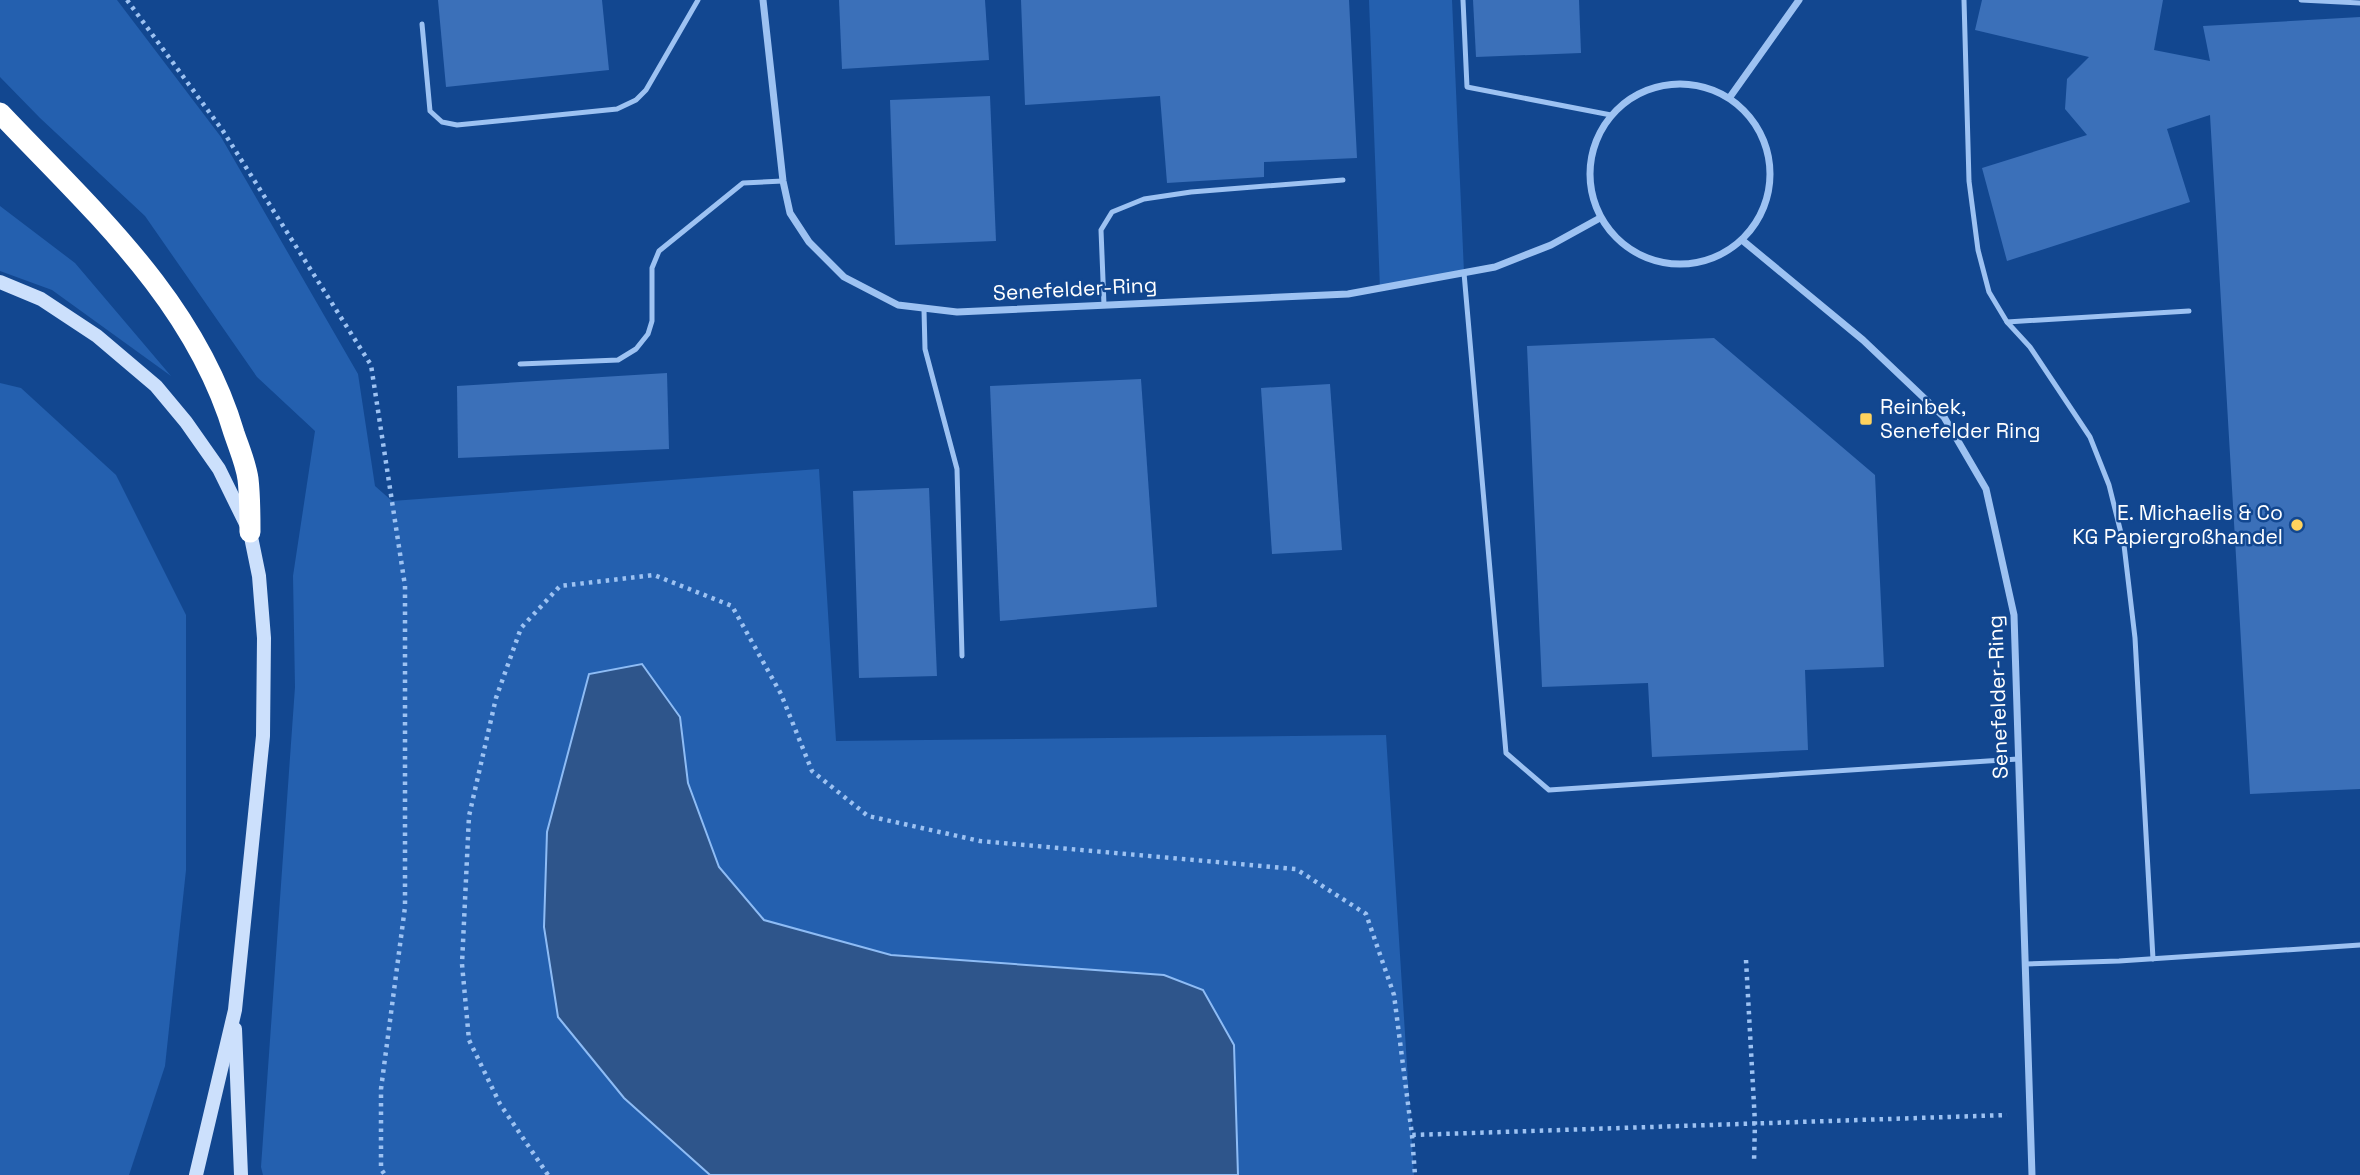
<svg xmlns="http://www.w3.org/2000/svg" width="2360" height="1175" font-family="'Space Grotesk',sans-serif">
  <rect width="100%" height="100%" fill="#124790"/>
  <g fill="#2460af">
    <polygon points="0,0 117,0 221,137 358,374 375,486 392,501 819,469 836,741 1386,735 1414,1175 1238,1175 1234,1045 1202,990 1164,975 891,955 764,920 719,867 688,783 680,717 547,832 544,927 558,1017 624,1098 710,1175 263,1175 261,1167 295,687 293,576 315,431 257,377 145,216 40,118 0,77"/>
    <polygon points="1369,0 1452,0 1464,273 1380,289"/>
    <polygon points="0,206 75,263 171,376 52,290 0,271"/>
    <polygon points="0,383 21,388 116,475 186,615 186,870 165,1066 129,1175 0,1175"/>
  </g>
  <polygon fill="#2e558b" stroke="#8ebcf5" stroke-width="2" points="642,664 680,717 688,783 719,867 764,920 891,955 1164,975 1203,990 1234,1045 1238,1175 710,1175 624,1098 558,1017 544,927 547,832 589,674"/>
  <g fill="#3b70b9">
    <polygon points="438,0 602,0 609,70 446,87"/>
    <polygon points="839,0 985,0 989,60 842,69"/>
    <polygon points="1021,0 1349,0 1357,158 1264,162 1264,177 1167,183 1160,96 1025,105"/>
    <polygon points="1473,0 1579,0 1581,53 1476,57"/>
    <polygon points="1982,0 2163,0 2154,50 2210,61 2203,26 2360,17 2360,789 2250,794 2210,115 2167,129 2190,202 2007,261 1982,168 2087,135 2065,109 2067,79 2089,57 1975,30"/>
    <polygon points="990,96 996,241 895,245 890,100"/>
    <polygon points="1714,338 1875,475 1884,667 1805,670 1808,750 1652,757 1648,683 1542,687 1527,346"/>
    <polygon points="667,373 669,449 458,458 457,386"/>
    <polygon points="1141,379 1157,607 1000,621 990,386"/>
    <polygon points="1330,384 1342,550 1272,554 1261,388"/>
    <polygon points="929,488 937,676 859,678 853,491"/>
  </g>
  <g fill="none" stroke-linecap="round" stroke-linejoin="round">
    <g stroke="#9dc2f2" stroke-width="4.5" stroke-dasharray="3.5 5" stroke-linecap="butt">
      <polyline points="127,0 223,131 371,365 405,586 405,907 381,1089 381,1169 385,1175"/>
      <polyline points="1746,960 1755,1123 1754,1162"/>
      <polyline points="1412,1135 1415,1175"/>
      <polyline points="548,1175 500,1104 469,1040 462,964 469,816 496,698 521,628 560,586 654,575 732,606 781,694 812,771 868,816 980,841 1296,869 1366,914 1394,995 1412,1135 2007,1115"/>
    </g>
    <g stroke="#9dc2f2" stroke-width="5">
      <polyline points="1463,0 1467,87 1611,115"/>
      <polyline points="1964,0 1969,181 1978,250 1989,292 2007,322 2030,347 2090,437 2109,485 2124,545 2135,638 2153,959"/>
      <polyline points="2301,0 2360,3"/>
      <polyline points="422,24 430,111 442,122 457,125 617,109 636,100 646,90 698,0"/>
      <polyline points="1464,273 1506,753 1549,790 2018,759"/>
      <polyline points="1104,305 1101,230 1112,212 1144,199 1191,192 1343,180"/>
      <polyline points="924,310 925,349 957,469 962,656"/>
      <polyline points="2007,322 2189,311"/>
      <polyline points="520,364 618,360 636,349 648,334 652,321 652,268 659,251 743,183 783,181"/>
      <polyline points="2025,964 2119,961 2360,945"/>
    </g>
    <g stroke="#9dc2f2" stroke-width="7">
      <polyline points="763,0 783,181 790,213 809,242 844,277 898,305 957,312 1348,294 1495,267 1551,245 1600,218"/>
      <circle cx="1680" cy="174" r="90"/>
      <polyline points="1730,97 1799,0"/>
      <polyline points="1742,240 1863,340 1944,417 1986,489 2014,615 2032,1175"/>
    </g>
    <g stroke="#cce0fc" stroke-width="14">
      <polyline points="0,282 41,299 97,336 156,386 186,422 219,469 250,532 259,576 264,638 263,736 235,1010 196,1175"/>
      <polyline points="235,1029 241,1175"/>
    </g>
    <path stroke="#fff" stroke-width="21" d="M 0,113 C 92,210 195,301 234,433 C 239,448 246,464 248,479 C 250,496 250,515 250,532"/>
  </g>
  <g fill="#ffd35e" stroke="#124790" stroke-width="2.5">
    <rect x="1859" y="412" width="14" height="14" rx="3.5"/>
    <circle cx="2297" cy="525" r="7"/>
  </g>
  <g text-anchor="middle" stroke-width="5" stroke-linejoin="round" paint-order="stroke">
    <g font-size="21" fill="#fff" stroke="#124790">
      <text transform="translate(1075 289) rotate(-3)" y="7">Senefelder-Ring</text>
      <text transform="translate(1998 697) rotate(-92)" y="7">Senefelder-Ring</text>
    </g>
    <g font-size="21" fill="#fff" stroke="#124790" text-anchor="start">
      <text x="1880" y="414">Reinbek,<tspan x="1880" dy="24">Senefelder Ring</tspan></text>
      <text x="2283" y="520" text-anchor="end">E. Michaelis &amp; Co<tspan x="2283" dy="24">KG Papiergroßhandel</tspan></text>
    </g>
  </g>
</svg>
